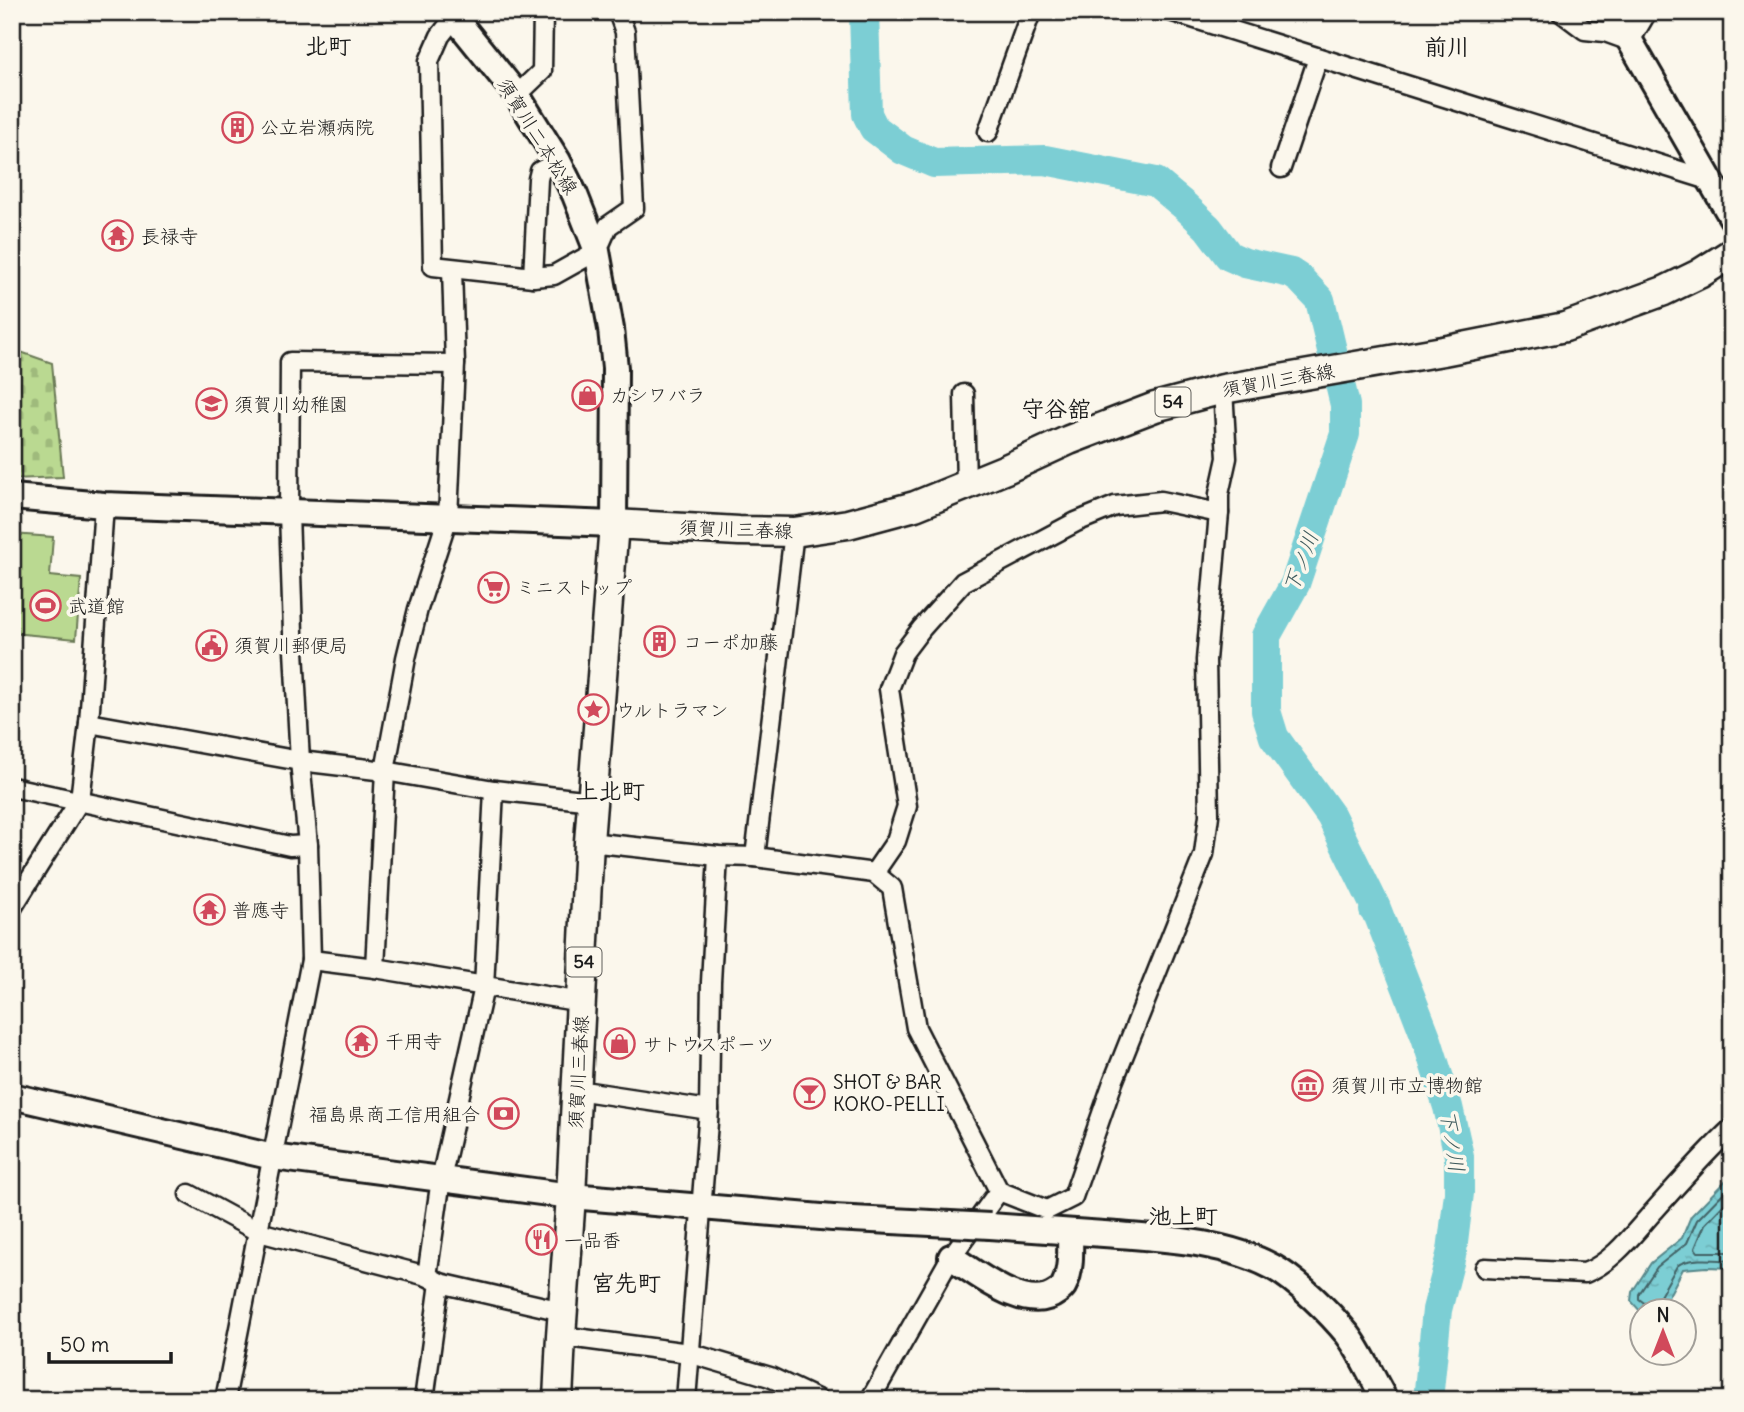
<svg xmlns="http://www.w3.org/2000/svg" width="1744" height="1412" font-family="Delius,'Klee One',sans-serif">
  <defs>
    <pattern id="cemetery-stones" width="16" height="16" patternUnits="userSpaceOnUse" patternTransform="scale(1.75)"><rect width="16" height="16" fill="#bad991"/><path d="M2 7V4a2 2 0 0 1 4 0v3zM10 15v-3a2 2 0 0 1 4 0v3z" fill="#9fba7c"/></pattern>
    <pattern id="water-ripples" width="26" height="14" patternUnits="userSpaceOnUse" patternTransform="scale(1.75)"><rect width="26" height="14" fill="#7cced4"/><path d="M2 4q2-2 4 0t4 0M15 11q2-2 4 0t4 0" fill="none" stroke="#6bb0b5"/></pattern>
  </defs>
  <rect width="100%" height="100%" fill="#fbf7ec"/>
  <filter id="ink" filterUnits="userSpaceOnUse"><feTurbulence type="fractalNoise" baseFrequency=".0143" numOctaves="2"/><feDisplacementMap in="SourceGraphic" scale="14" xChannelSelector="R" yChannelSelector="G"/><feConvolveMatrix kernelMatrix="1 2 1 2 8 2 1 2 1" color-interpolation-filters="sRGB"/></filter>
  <g filter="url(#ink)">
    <polygon fill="url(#cemetery-stones)" stroke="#6b7a56" stroke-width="2" points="12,349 52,363 63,477 12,479"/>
    <polygon fill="#bad991" stroke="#6b7a56" stroke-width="2" points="12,534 53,537 50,576 81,579 76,639 12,633"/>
    <polygon fill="url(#water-ripples)" stroke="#56878a" stroke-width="2" points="1732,1174 1732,1268 1706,1267 1683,1269 1664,1305 1640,1311 1631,1301 1632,1292 1651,1263 1682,1238 1691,1216"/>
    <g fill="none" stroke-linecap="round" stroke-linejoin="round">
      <g stroke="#426366" stroke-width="2">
        <path d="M 1732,1184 L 1697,1220 L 1687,1243 L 1657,1267 L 1639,1294 L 1639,1299 L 1647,1305 L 1659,1298 L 1677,1266 C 1689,1256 1717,1260 1732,1261"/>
        <polyline points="1732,1196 1705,1224 1695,1248 1698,1252 1732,1252"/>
      </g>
      <polyline stroke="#7cced4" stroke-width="30" points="864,12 867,114 874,128 903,150 934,163 1045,160 1156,182 1186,207 1208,228 1229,256 1245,263 1291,273 1300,279 1320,300 1345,405 1345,434 1295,584 1266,636 1266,711 1274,737 1331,816 1376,908 1374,910 1377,911 1426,1037 1448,1107 1459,1156 1459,1193 1452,1251 1437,1310 1428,1400"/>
      <defs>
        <g id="street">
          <polyline points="1173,12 1709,180"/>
          <polyline points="1561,12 1585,30 1605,32 1630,41 1647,12"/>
          <polyline points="454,18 440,36 429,61 433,266 533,277 554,275 597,251 608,226 634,208 625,32 618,12"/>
          <polyline points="517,95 542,71 543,12"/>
          <polyline points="988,132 1031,12"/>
          <polyline points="1281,168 1318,58"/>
          <polyline points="533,277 538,179 540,171 558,161"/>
          <polyline points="964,394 966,486"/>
          <polyline points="89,723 300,761 385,771 494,790 592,801"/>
          <polyline points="12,787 290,846 308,845"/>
          <polyline points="589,842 718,856 755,857 874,873 892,888 916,1028 999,1191 1047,1210 1073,1197 1113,1082 1204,854 1209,815 1206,660 1219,513 1219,494 1227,458 1223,389"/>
          <polyline points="755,857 794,532"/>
          <polyline points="874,873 896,841 907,806 889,689 903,653 922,628 963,582 1076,522 1115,506 1161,501 1219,513"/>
          <polyline points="12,908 80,800 89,723 104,505"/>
          <polyline points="311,960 375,968 582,1002"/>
          <polyline points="375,968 385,771 406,658 418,609 448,517 455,364 452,269"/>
          <polyline points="577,1090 709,1110"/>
          <polyline points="189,1194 259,1232 427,1276 440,1283 562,1311"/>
          <path d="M 1485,1268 L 1585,1273 C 1613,1262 1634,1233 1653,1212 C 1679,1183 1704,1154 1732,1128"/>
          <polyline points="427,1276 441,1179 484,987 494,790"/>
          <polyline points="561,1336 689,1353 770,1377 819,1400"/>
          <polyline points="225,1400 311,960 308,845 300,761 293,632 289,513 290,362 455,364"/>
          <polyline points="424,1400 440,1283"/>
          <polyline points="686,1400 709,1110 711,982 718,856"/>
          <polyline points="870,1400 951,1257 999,1191"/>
        </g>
        <g id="secondary">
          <polyline points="1612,12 1630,41 1732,218"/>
          <polyline points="12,497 104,505 614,524 615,368 611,329 597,251 575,195 558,161 517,95 450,12"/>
          <polyline points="12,1096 273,1157 571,1196 833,1218"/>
          <path d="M 990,1226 C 1033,1229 1075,1232 1118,1235 C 1170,1239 1226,1242 1273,1267 C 1298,1281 1330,1313 1348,1335 C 1363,1355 1372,1378 1385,1400"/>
          <path d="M 951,1257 C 976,1273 1027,1315 1057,1292 C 1060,1290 1063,1288 1064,1285 C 1072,1269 1070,1249 1070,1232"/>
        </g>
        <polyline id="primary" points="558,1400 561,1336 571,1196 589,842 614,524 739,531 794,532 848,524 915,506 1006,469 1069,440 1155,407 1223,389 1443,351 1565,327 1664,291 1699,274 1732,253"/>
      </defs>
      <use href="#street" stroke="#1c1c1c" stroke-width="23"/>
      <use href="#secondary" stroke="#1c1c1c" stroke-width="30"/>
      <use href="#primary" stroke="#1c1c1c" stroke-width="33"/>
      <use href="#street" stroke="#fbf7ec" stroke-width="18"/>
      <use href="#secondary" stroke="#fbf7ec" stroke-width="24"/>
      <use href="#primary" stroke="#fbf7ec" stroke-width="28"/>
      <defs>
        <polyline id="secondary-bridge" points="833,1218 990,1226"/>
      </defs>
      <use href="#secondary-bridge" stroke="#1c1c1c" stroke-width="30" stroke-linecap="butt"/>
      <use href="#secondary-bridge" stroke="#fbf7ec" stroke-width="24"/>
    </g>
  </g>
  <defs>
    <symbol id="building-ring" viewBox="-11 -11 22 22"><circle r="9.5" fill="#fbf7ec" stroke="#d1495b" stroke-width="1.5"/><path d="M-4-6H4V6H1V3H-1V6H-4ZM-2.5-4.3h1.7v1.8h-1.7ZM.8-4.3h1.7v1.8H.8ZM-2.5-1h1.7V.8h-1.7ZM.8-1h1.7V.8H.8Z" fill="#d1495b"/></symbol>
    <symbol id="temple-ring" viewBox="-11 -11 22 22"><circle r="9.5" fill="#fbf7ec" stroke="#d1495b" stroke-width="1.5"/><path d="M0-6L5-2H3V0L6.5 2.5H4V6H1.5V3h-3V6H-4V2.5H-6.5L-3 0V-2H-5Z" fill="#d1495b"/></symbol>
    <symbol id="shop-ring" viewBox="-11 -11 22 22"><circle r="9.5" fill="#fbf7ec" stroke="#d1495b" stroke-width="1.5"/><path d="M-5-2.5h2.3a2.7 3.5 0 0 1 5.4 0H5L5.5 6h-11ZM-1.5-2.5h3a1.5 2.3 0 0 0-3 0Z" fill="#d1495b"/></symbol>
    <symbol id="school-ring" viewBox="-11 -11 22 22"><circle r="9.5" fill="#fbf7ec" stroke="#d1495b" stroke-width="1.5"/><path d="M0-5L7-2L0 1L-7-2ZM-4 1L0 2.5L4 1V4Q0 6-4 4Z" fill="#d1495b"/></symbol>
    <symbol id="supermarket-ring" viewBox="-11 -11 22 22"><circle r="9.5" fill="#fbf7ec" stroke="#d1495b" stroke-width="1.5"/><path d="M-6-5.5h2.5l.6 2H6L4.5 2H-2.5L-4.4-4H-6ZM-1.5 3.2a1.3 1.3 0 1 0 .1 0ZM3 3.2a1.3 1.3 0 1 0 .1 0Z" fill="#d1495b"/></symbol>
    <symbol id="stadium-ring" viewBox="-11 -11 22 22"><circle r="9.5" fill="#fbf7ec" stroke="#d1495b" stroke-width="1.5"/><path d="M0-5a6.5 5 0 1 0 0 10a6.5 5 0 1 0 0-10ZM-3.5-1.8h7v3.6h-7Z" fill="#d1495b"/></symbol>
    <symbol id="civic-ring" viewBox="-11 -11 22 22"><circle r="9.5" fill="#fbf7ec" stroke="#d1495b" stroke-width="1.5"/><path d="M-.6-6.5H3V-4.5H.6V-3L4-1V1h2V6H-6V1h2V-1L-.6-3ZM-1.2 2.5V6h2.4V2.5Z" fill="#d1495b"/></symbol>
    <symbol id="sight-ring" viewBox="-11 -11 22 22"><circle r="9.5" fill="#fbf7ec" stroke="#d1495b" stroke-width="1.5"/><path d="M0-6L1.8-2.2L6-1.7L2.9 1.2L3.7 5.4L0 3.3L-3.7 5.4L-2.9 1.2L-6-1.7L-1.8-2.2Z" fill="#d1495b"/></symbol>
    <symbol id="museum-ring" viewBox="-11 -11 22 22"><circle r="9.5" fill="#fbf7ec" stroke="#d1495b" stroke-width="1.5"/><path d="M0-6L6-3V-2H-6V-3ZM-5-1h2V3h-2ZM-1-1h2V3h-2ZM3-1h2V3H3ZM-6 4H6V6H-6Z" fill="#d1495b"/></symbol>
    <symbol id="bar-ring" viewBox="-11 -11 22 22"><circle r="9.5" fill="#fbf7ec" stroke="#d1495b" stroke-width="1.5"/><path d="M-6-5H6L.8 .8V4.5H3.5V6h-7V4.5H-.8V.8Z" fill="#d1495b"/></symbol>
    <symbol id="bank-ring" viewBox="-11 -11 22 22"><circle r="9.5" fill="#fbf7ec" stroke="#d1495b" stroke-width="1.5"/><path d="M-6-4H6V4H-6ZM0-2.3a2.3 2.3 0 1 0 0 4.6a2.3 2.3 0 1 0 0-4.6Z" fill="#d1495b"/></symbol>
    <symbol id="restaurant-ring" viewBox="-11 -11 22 22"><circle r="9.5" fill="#fbf7ec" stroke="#d1495b" stroke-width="1.5"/><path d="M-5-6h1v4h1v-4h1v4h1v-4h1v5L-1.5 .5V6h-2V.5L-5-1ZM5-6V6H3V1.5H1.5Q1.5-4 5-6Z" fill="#d1495b"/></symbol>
  </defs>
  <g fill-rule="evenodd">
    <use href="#building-ring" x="220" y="110" width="35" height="35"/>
    <use href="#temple-ring" x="100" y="218" width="35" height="35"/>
    <use href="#shop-ring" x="570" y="378" width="35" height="35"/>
    <use href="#school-ring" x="194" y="386" width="35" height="35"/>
    <use href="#supermarket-ring" x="476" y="570" width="35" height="35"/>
    <use href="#stadium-ring" x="28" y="588" width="35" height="35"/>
    <use href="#building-ring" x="642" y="624" width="35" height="35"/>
    <use href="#civic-ring" x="194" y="628" width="35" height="35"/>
    <use href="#sight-ring" x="576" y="692" width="35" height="35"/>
    <use href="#temple-ring" x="192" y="892" width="35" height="35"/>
    <use href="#temple-ring" x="344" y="1024" width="35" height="35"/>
    <use href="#shop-ring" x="602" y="1026" width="35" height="35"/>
    <use href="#museum-ring" x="1290" y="1068" width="35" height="35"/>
    <use href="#bar-ring" x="792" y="1076" width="35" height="35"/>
    <use href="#bank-ring" x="486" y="1096" width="35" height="35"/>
    <use href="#restaurant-ring" x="524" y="1222" width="35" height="35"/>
  </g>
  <g text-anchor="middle" stroke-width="7" stroke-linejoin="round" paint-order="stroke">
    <g fill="#fbf7ec" stroke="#5f5e5a" stroke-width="2">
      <rect x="1155.5" y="387.5" width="35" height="29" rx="5"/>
      <rect x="566.5" y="947.5" width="35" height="29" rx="5"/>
    </g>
    <g font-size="18" font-weight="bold" fill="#1c1c1c">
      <text x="1173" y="408">54</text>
      <text x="584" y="968">54</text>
    </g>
    <g font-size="19" fill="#1c1c1c" stroke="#fbf7ec" text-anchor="start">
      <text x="260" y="134">公立岩瀬病院</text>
      <text x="141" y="243">長禄寺</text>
      <text x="610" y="402">カシワバラ</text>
      <text x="234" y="411">須賀川幼稚園</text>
      <text x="516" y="594">ミニストップ</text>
      <text x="68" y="613">武道館</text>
      <text x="683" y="649">コーポ加藤</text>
      <text x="234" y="652">須賀川郵便局</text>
      <text x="616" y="717">ウルトラマン</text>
      <text x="232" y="917">普應寺</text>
      <text x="385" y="1048">千用寺</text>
      <text x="643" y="1051">サトウスポーツ</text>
      <text x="833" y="1089">SHOT &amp; BAR<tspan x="833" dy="22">KOKO-PELLI</tspan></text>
      <text x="1331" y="1092">須賀川市立博物館</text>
      <text x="480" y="1121" text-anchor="end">福島県商工信用組合</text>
      <text x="564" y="1247">一品香</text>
    </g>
    <g font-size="19" fill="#1c1c1c" stroke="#fbf7ec">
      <text transform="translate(538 136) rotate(58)" y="7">須賀川二本松線</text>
      <text transform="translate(1278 380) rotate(-10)" y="7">須賀川三春線</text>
      <text transform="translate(736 529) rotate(2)" y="7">須賀川三春線</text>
      <text transform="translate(578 1072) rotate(-87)" y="7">須賀川三春線</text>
    </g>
    <g font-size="21" font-style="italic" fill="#3e5a5c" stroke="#fbf7ec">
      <text transform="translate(1301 562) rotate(-69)" y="7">下ノ川</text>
      <text transform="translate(1452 1141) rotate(81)" y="7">下ノ川</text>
    </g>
    <g font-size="23" font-weight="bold" fill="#1c1c1c" stroke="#fbf7ec">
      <text x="328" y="54">北町</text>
      <text x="1447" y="55">前川</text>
      <text x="1056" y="417">守谷舘</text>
      <text x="610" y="799">上北町</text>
      <text x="1183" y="1224">池上町</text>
      <text x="626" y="1291">宮先町</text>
    </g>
  </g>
  <rect width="1744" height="1412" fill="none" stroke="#fbf7ec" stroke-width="42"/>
  <rect x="21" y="21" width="1702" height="1370" fill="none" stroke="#1c1c1c" stroke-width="2.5" filter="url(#ink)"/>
  <g transform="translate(1663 1332)"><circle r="33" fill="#fbf7ec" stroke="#a29f99" stroke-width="2"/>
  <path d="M0-5L12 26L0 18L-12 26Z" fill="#d1495b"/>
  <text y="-10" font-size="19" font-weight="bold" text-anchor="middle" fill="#1c1c1c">N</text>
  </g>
  <path d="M49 1352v10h122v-10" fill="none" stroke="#1c1c1c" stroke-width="3.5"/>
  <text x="60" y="1352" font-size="21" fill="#1c1c1c" stroke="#fbf7ec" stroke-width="5" paint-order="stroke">50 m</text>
</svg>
